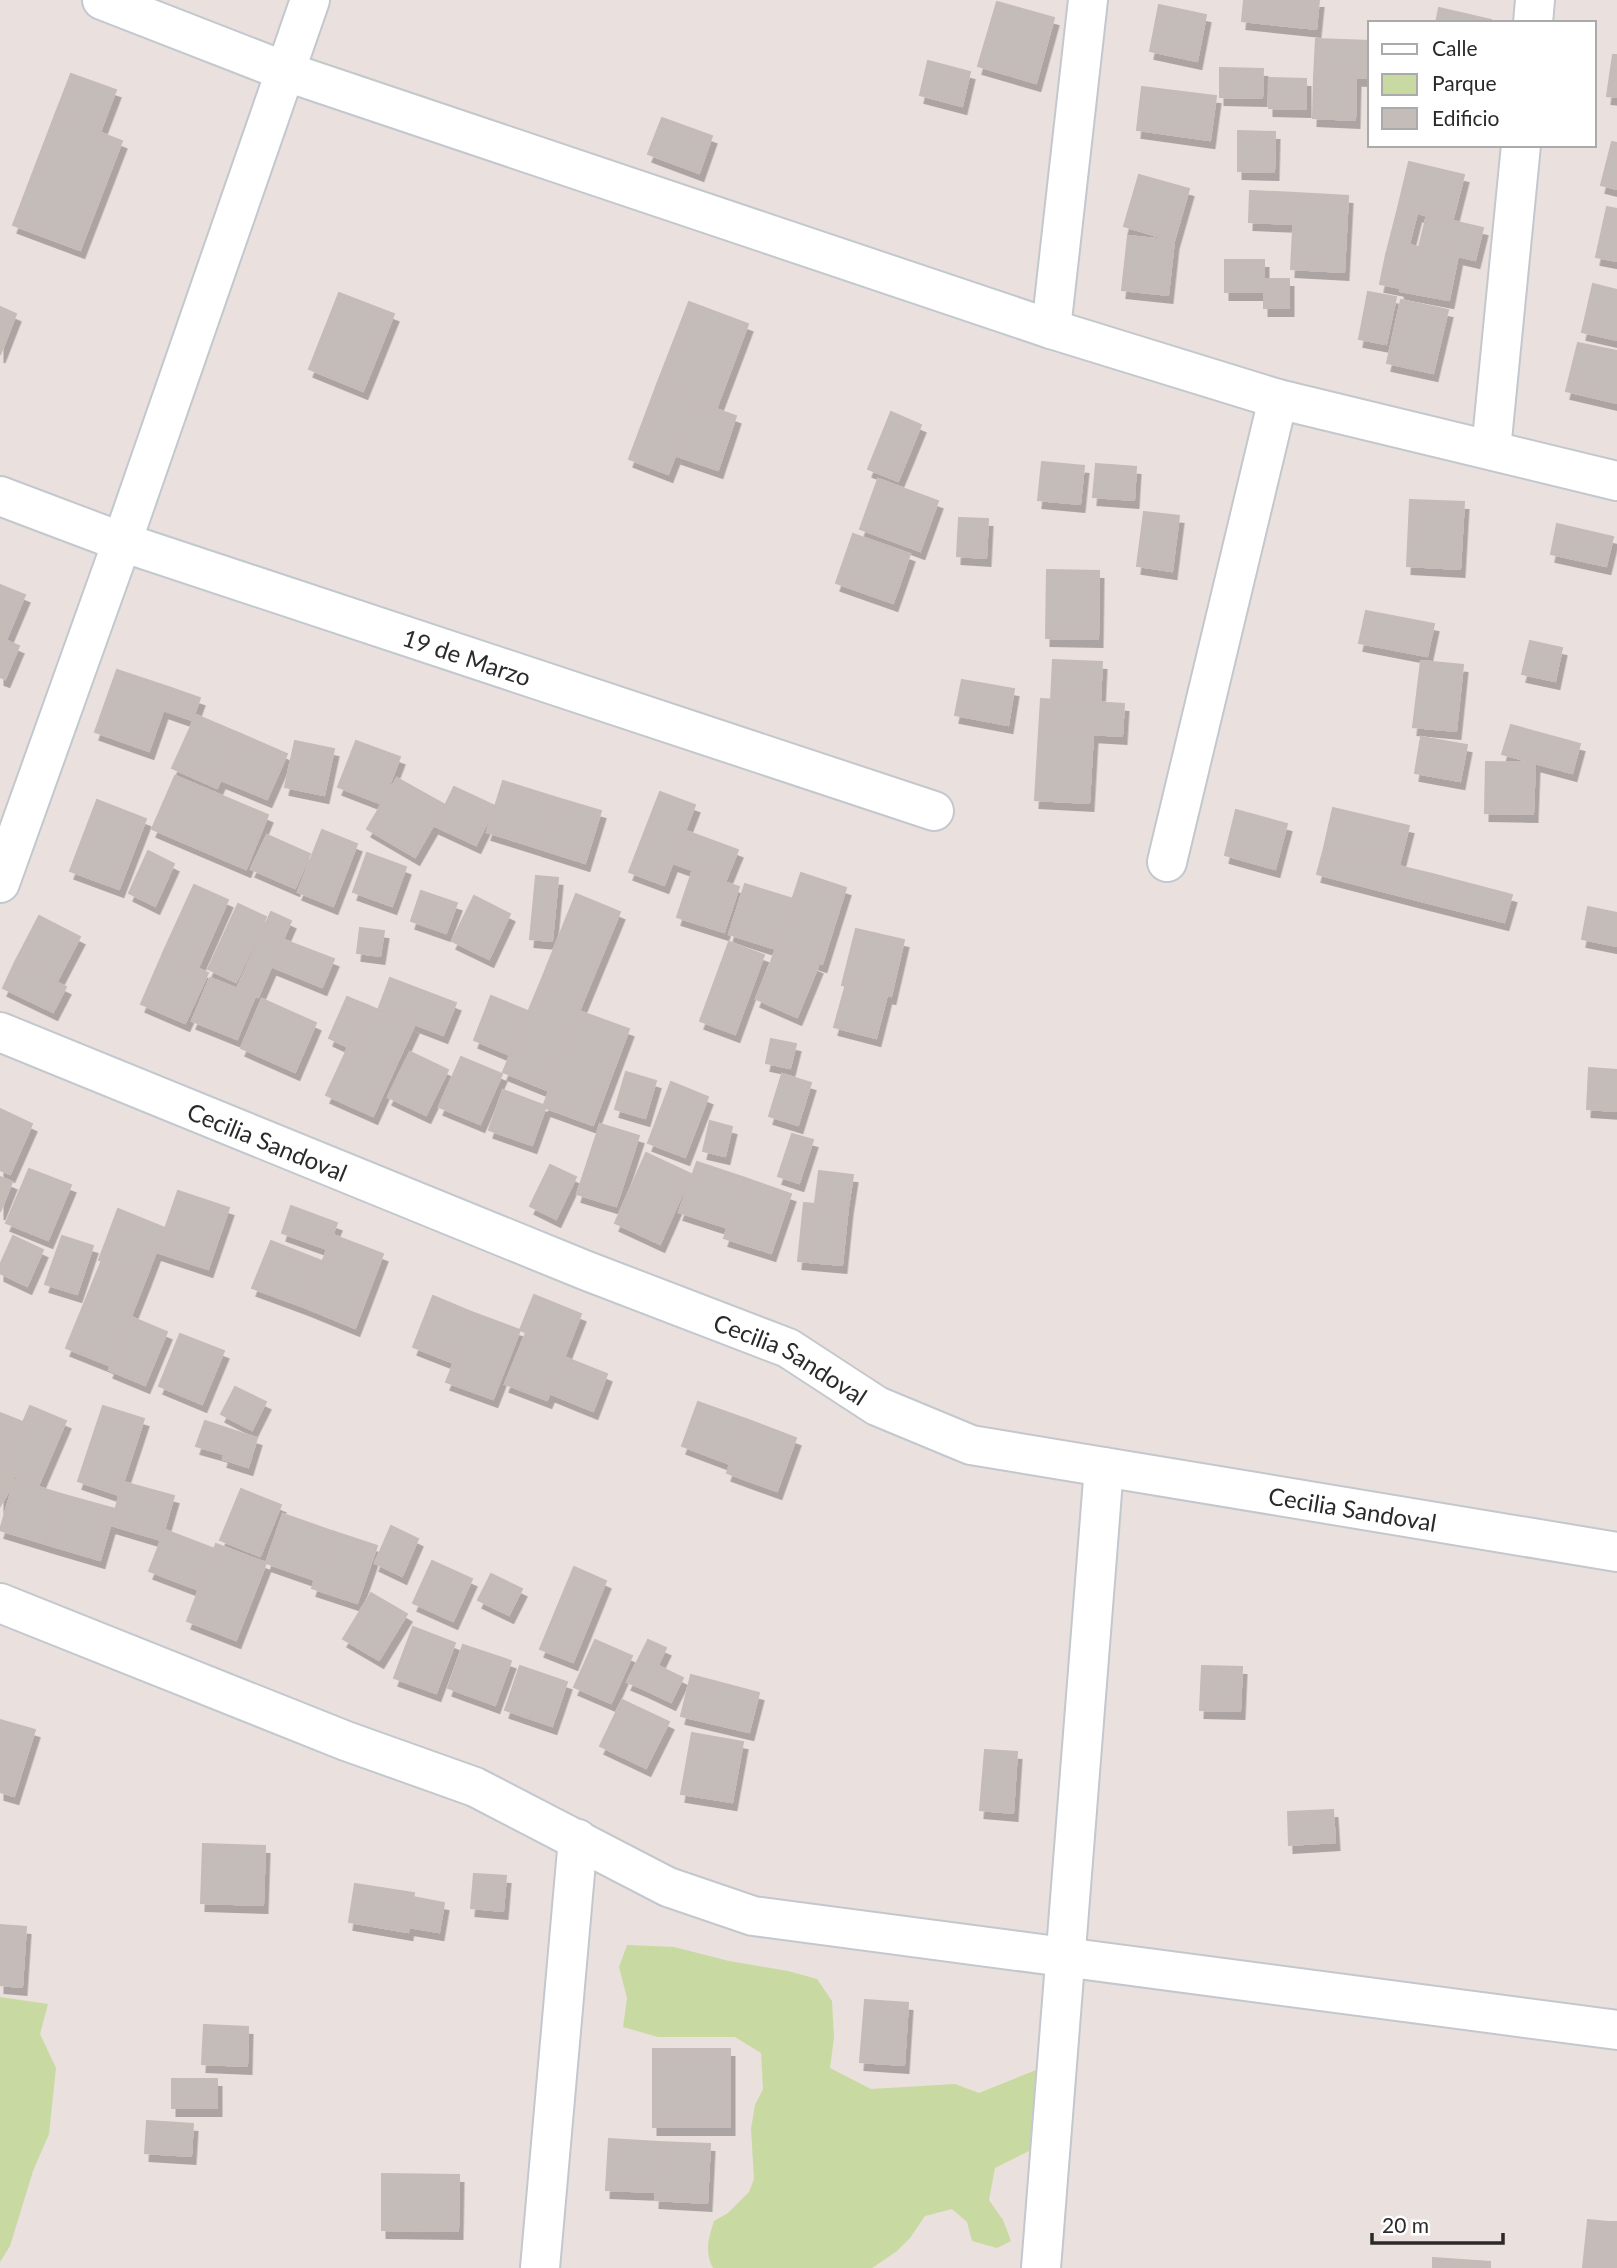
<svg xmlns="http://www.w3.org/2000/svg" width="1617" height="2268" font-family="Lato,sans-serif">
<defs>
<filter id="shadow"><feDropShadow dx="4.5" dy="8" stdDeviation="0" flood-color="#0004"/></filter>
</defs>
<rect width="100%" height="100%" fill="#eae0dd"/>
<g fill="#c8daa1">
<path d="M627,1945L674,1947L729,1961L788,1971L817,1979L832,2001L834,2038L830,2068L871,2089L955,2084L979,2093L1041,2068L1047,2142L995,2168L989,2200L1003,2220L1011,2241L997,2248L972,2241L967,2222L952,2209L925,2216L910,2238L897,2251L872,2268H713C704,2252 709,2237 714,2221L728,2213L749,2192L754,2179L751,2129L755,2105L763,2089L761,2053L735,2037H658L623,2027L627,1998L619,1967Z"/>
<polygon points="0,1997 48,2004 40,2034 56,2068 49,2134 33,2171 10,2246 0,2262"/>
</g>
<g fill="#c3bcb9" stroke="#c5bbb7" stroke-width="2" filter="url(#shadow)">
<polygon points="1244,0 1319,0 1316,29 1242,21"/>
<polygon points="997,2 1054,18 1036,83 978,66"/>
<polygon points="1159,5 1206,15 1197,61 1150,51"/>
<polygon points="1439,8 1491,20 1490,23 1436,23"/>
<polygon points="1316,39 1370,41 1370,78 1314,77"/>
<polygon points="1613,55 1617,55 1617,97 1607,96"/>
<polygon points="928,61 970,72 962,106 920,95"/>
<polygon points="1220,68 1263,69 1262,98 1220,97"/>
<polygon points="71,74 116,90 100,132 55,115"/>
<polygon points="1314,77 1356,78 1355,120 1313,118"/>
<polygon points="1269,78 1306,79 1306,109 1269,108"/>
<polygon points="1142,87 1216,96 1210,140 1137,130"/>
<polygon points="55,115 122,141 80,250 13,225"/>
<polygon points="662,118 712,136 699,173 648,154"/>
<polygon points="1238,131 1275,132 1274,172 1238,171"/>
<polygon points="1612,142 1617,143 1617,189 1601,185"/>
<polygon points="1409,162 1464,175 1452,222 1398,208"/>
<polygon points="1139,175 1189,189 1174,241 1124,226"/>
<polygon points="1250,191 1295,193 1294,224 1249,222"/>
<polygon points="1295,193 1348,196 1344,272 1291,269"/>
<polygon points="1607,207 1617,209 1617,261 1596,257"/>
<polygon points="1398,208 1417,213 1405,260 1386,255"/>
<polygon points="1427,215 1483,228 1475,260 1419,247"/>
<polygon points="1128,236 1174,241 1168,295 1122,290"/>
<polygon points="1409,245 1458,255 1449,300 1400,291"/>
<polygon points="1386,255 1407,260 1401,288 1380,284"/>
<rect x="1225" y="260" width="39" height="32"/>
<rect x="1264" y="279" width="25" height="29"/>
<polygon points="1593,284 1617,290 1617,340 1582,332"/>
<polygon points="1368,292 1396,297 1386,344 1359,339"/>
<polygon points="339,293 394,314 363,391 309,369"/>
<polygon points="1401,300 1448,310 1433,373 1387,363"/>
<polygon points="689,302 748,324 716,409 656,387"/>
<polygon points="0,307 16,314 0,355"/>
<polygon points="1578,343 1617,351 1617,403 1566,391"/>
<polygon points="656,387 696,402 668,474 629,459"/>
<polygon points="696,402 736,416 718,470 677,456"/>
<polygon points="891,412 921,425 898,481 868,469"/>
<polygon points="1042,462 1084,466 1080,504 1038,500"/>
<polygon points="1096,464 1136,467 1134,500 1093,497"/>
<polygon points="878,479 938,501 920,551 860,529"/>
<polygon points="1410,500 1464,502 1460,569 1407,566"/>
<polygon points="1144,512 1179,516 1172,571 1137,566"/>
<polygon points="959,518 988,519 986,558 957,556"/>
<polygon points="1557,524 1613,537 1606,566 1551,554"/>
<polygon points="853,534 910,554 893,603 836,583"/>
<polygon points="1047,570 1099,571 1098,639 1046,638"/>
<polygon points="0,585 25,595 6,640 0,637"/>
<polygon points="1366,611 1434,624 1427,656 1359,643"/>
<polygon points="0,638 19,646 5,679 0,677"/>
<polygon points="1530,641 1562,648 1555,681 1522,674"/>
<polygon points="1053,660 1102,662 1100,702 1051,700"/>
<polygon points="1421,661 1463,665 1456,731 1413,727"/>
<polygon points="117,670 171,688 149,751 95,732"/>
<polygon points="962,680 1014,689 1008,725 955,715"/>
<polygon points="171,688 200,698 192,720 163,710"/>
<polygon points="1041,699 1124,704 1122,736 1039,731"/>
<polygon points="196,715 241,734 217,788 172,768"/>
<polygon points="1511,725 1580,744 1572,773 1502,754"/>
<polygon points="1039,731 1093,734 1089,803 1035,800"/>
<polygon points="241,734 287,754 267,799 221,780"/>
<polygon points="1421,737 1467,745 1460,781 1415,773"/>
<polygon points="295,741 334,749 324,795 285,787"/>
<polygon points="356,741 400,757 382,804 338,787"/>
<polygon points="1486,762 1535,763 1533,814 1485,813"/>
<polygon points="175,776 268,815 246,869 152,829"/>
<polygon points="397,778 445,805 415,857 367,829"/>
<polygon points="503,781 554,797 538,848 487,832"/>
<polygon points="454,787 495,806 476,845 435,826"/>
<polygon points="660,792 695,805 664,885 629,872"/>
<polygon points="554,797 601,811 585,863 538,848"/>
<polygon points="97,800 146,819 119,889 70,871"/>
<polygon points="1333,808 1409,826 1399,865 1324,848"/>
<polygon points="1236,810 1287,824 1275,869 1225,855"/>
<polygon points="322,830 357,844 333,906 298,892"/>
<polygon points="686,831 738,850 725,882 673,863"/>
<polygon points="267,835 310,854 295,888 251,869"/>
<polygon points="1324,848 1432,874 1425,902 1317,874"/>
<polygon points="148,851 174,864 155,906 129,893"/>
<polygon points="367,853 406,867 392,906 353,892"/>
<polygon points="692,872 739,887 724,932 677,917"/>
<polygon points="801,873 846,888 822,964 776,949"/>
<polygon points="1432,874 1512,895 1504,922 1425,902"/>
<polygon points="536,876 558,878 552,941 530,939"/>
<polygon points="745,884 793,899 776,949 729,934"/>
<polygon points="194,885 228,900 198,968 163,953"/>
<polygon points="421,891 457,903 446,933 411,921"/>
<polygon points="576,894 620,912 584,999 541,981"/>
<polygon points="474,896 510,914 489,959 452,941"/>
<polygon points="238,904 266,917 236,982 208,969"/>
<polygon points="1588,907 1617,913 1617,946 1582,939"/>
<polygon points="271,912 291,921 258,997 237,989"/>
<polygon points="39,916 80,937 56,983 15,962"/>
<polygon points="360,928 384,931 380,956 357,953"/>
<polygon points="856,929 904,940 891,996 842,985"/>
<polygon points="284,940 334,959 322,987 273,967"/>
<polygon points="729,942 764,955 735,1034 700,1021"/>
<polygon points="776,949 818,966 797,1017 756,999"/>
<polygon points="163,953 208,973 185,1023 141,1004"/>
<polygon points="15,962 66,987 53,1012 3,988"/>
<polygon points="210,978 255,996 237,1039 192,1021"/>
<polygon points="390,978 456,1003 443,1035 378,1010"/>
<polygon points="541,981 584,999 547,1090 503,1072"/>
<polygon points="846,984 887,995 876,1038 834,1027"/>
<polygon points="491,996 528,1011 510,1055 474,1040"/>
<polygon points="347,997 367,1005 348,1047 329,1038"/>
<polygon points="262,999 316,1023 295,1072 241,1048"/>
<polygon points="367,1005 414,1026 397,1063 350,1043"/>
<polygon points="579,1011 629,1029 593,1125 543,1107"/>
<polygon points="771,1039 796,1044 790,1068 766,1063"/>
<polygon points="350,1043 397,1063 373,1116 326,1095"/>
<polygon points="410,1052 448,1070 426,1115 388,1097"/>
<polygon points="461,1057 502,1074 480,1124 439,1107"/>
<polygon points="1589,1068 1617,1070 1617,1111 1587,1109"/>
<polygon points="626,1072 656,1081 645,1118 615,1109"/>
<polygon points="782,1074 811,1083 798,1125 769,1116"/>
<polygon points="671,1082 708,1097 685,1157 648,1143"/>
<polygon points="503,1090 546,1106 532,1145 489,1130"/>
<polygon points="0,1109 32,1124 10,1174 0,1170"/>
<polygon points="710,1121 732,1127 725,1156 703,1151"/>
<polygon points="600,1124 639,1136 616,1206 577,1194"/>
<polygon points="792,1134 813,1140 799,1183 778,1176"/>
<polygon points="646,1153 691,1174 660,1244 615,1223"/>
<polygon points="697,1162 745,1178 728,1228 679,1212"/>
<polygon points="550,1165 576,1177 556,1219 530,1206"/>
<polygon points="29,1169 71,1185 48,1240 6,1223"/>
<polygon points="819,1171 853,1175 848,1207 815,1203"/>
<polygon points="0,1177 12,1182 0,1212"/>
<polygon points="745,1178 791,1194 771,1253 724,1238"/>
<polygon points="178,1191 229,1208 208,1269 157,1252"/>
<polygon points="804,1203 848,1207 842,1265 798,1261"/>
<polygon points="291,1206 337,1223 327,1249 282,1233"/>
<polygon points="118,1209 165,1228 146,1278 99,1260"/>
<polygon points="333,1235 383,1254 355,1328 304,1307"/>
<polygon points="13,1236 43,1250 27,1286 0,1273 0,1265"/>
<polygon points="62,1236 93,1246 77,1294 45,1284"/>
<polygon points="271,1241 322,1261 304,1307 252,1288"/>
<polygon points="102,1260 146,1278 111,1366 66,1348"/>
<polygon points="534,1295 581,1314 567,1350 520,1330"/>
<polygon points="433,1296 474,1313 454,1363 413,1347"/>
<polygon points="474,1313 520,1330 493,1399 446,1382"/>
<polygon points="131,1317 167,1332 145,1385 109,1370"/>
<polygon points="526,1333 567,1350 547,1400 505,1384"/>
<polygon points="180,1334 224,1351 202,1404 159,1386"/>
<polygon points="564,1357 607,1374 593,1411 549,1393"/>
<polygon points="235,1387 266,1402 252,1430 221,1414"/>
<polygon points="698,1402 746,1419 730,1464 682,1446"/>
<polygon points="30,1406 66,1421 38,1486 2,1471"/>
<polygon points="103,1406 144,1419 119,1495 78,1481"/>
<polygon points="0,1413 23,1422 2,1471 0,1470"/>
<polygon points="746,1419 796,1438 777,1491 727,1473"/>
<polygon points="205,1421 232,1430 224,1454 196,1446"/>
<polygon points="232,1430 257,1438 248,1467 223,1459"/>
<polygon points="0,1471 15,1480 0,1506"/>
<polygon points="15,1480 61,1494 46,1544 0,1530"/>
<polygon points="123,1482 174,1496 161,1540 111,1525"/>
<polygon points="241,1489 281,1505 260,1556 220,1540"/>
<polygon points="61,1494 115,1509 100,1560 46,1544"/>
<polygon points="283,1514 332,1531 315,1580 266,1563"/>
<polygon points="391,1526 418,1539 402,1576 375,1563"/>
<polygon points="165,1530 215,1549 199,1590 149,1571"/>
<polygon points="332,1531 377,1546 357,1603 312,1588"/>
<polygon points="216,1544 266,1563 236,1640 187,1621"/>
<polygon points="432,1561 472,1579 453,1621 413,1603"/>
<polygon points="574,1567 606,1581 573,1662 540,1649"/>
<polygon points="491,1574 522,1589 509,1615 478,1600"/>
<polygon points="371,1593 407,1614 379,1660 343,1639"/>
<polygon points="413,1627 455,1643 436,1693 394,1678"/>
<polygon points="595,1640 632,1656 611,1703 574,1687"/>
<polygon points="648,1640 666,1648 646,1690 627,1682"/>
<polygon points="463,1645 511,1661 495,1705 448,1688"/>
<polygon points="520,1666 567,1682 552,1726 505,1710"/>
<polygon points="658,1666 683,1678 671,1702 646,1690"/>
<polygon points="1202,1666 1242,1667 1240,1711 1200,1710"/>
<polygon points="691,1675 759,1693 749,1732 681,1716"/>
<polygon points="622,1700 669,1722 646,1768 600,1746"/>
<polygon points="0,1720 35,1730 14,1796 0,1792"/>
<polygon points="692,1733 743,1742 732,1802 681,1794"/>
<polygon points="985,1750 1017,1752 1013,1813 980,1810"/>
<polygon points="1333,1810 1335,1842 1289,1845 1288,1812"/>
<polygon points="203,1844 265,1846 263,1905 201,1903"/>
<polygon points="474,1874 506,1876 503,1911 471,1908"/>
<polygon points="355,1884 414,1893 408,1932 349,1922"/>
<polygon points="413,1897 444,1903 439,1932 408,1927"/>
<polygon points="0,1925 26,1927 22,1987 0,1985"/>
<polygon points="865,2000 908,2003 904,2065 860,2062"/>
<polygon points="204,2025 248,2027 247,2066 202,2064"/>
<rect x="653" y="2049" width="77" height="78"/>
<rect x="172" y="2079" width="45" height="29"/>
<polygon points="147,2121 193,2124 191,2156 145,2153"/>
<polygon points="609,2139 658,2142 655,2192 606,2190"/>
<polygon points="658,2142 710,2144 707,2203 655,2200"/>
<polygon points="382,2174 459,2175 458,2231 382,2230"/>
<polygon points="1588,2220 1607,2222 1603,2268 1583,2268"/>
<polygon points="1607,2222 1617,2222 1617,2268 1603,2268"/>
<polygon points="1433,2258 1490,2262 1490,2268 1433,2268"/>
</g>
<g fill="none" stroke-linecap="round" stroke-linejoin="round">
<g stroke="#c2c8ce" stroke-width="42">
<g id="minor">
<polyline points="102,0 287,72 1051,329 1278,399 1617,481"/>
<polyline points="1533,23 1535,0"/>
<polyline points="1051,329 1088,0"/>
<polyline points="1491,450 1521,145"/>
<path id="s1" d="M0,496L122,542L934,811"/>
<polyline points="1167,862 1278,399"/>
<polyline points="0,883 122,542 310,0"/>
<path id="s2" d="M0,1032L587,1271L788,1348L877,1406L971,1445L1617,1552"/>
<polyline points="0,1603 346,1741 475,1787 668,1887 753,1916 1617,2030"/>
<polyline points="540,2268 578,1839"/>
<polyline points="1041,2268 1104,1467"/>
</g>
</g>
<use href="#minor" stroke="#fff" stroke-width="38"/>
</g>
<g text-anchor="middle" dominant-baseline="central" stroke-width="5" stroke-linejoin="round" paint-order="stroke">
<g font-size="24" fill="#2a2a2a" stroke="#fff">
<text stroke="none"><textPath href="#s1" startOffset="494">19 de Marzo</textPath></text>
<text stroke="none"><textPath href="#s2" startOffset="289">Cecilia Sandoval</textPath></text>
<text stroke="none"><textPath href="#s2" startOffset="856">Cecilia Sandoval</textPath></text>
<text stroke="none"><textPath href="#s2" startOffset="1444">Cecilia Sandoval</textPath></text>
</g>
</g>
<rect x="1368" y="21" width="228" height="126" fill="#ffffff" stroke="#aaaaaa" stroke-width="2"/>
<rect x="1382" y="44" width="35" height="10" fill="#ffffff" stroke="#aaaaaa" stroke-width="2"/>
<text x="1432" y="56" font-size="21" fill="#2a2a2a">Calle</text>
<rect x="1382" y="74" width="35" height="21" fill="#c8daa1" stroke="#aaaaaa" stroke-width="2"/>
<text x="1432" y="91" font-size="21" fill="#2a2a2a">Parque</text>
<rect x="1382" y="108" width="35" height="21" fill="#c3bcb9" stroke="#aaaaaa" stroke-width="2"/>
<text x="1432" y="126" font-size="21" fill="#2a2a2a">Edificio</text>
<path d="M1372 2233v10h131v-10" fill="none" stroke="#2a2a2a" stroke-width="3.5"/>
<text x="1382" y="2233" font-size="21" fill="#2a2a2a" stroke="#ffffff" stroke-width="5" paint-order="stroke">20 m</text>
</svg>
